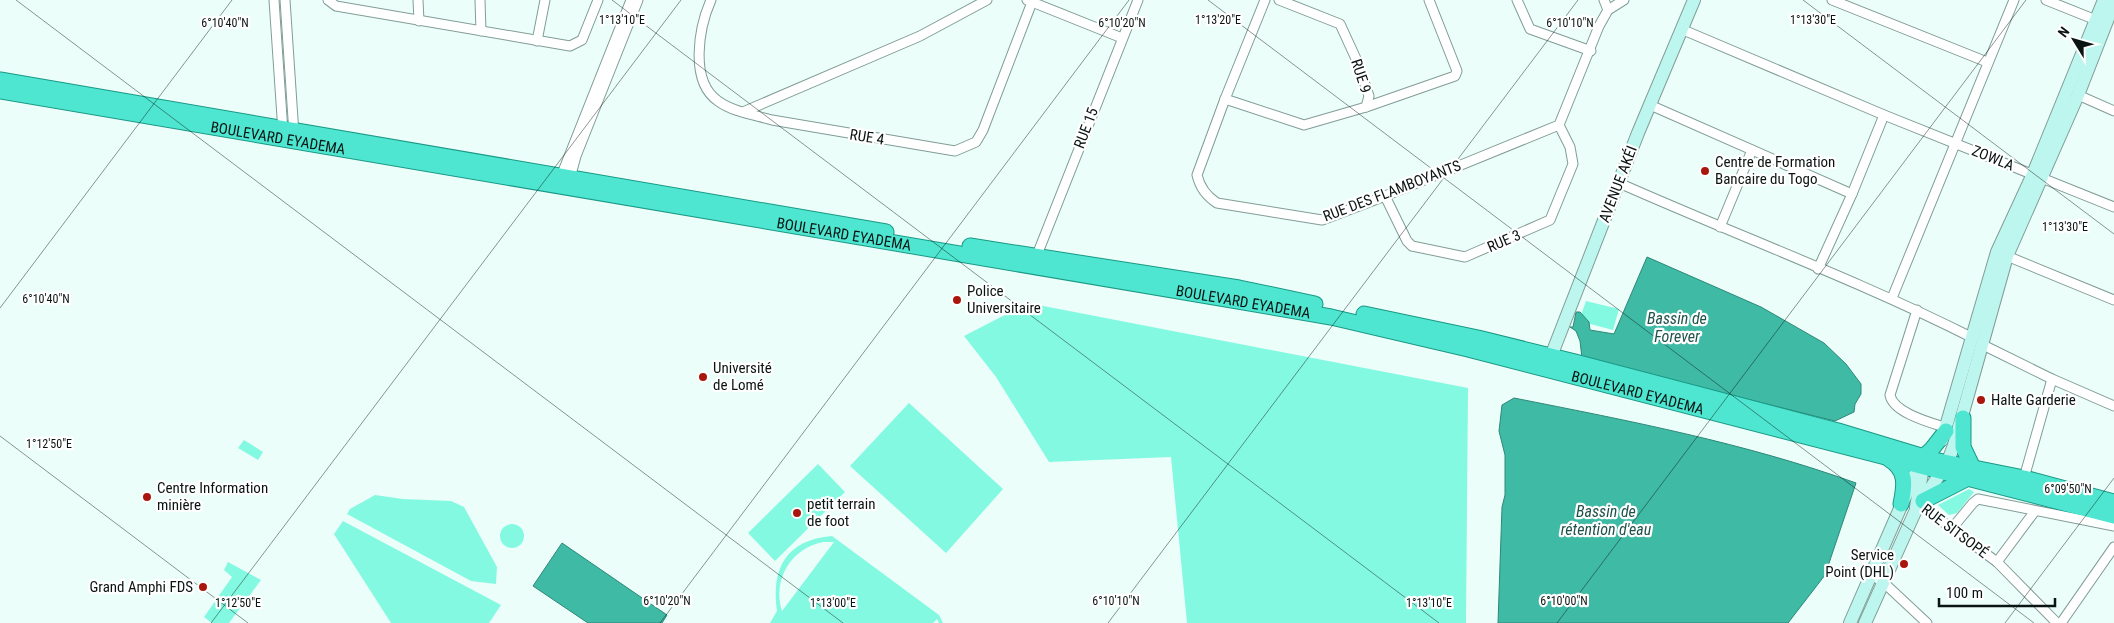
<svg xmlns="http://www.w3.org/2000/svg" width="2114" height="623" font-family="'Roboto Condensed',sans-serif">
<rect width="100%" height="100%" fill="#ecfef9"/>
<g fill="#84f9e2" fill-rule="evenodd">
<polygon points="1586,301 1619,309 1613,330 1579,321"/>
<polygon points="1028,303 1468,388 1466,623 1187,623 1171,457 1049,462 996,377 964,336"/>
<polygon points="909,403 1003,489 946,553 850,466"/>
<polygon points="244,440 263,452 258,460 238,448"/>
<polygon points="818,464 845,492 775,561 748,533"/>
<polygon points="1969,489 1974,492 1957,513 1949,515 1938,505"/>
<polygon points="375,495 403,499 451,501 464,507 497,567 496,584 471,581 347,514 350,509"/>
<polygon points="343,521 501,605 489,623 391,623 334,534"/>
<circle cx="512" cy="536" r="12"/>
<path d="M832,536L939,615L943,623H939L937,619L933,623H770L777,611C771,568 786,540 832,536ZM823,542H834L782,611C772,580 791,548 823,542Z"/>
<polygon points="228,562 261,580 229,623 212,623 204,617 232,577 224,570"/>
</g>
<g fill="#3ebaa5" stroke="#2e8879">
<polygon points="1647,257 1761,307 1824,343 1846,364 1861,384 1861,394 1855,404 1854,412 1835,421 1582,358 1580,341 1576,331 1570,327 1573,327 1576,312 1580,312 1589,322 1590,330 1614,334"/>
<path d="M1514,398C1630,421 1745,443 1856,483L1825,575L1788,623H1498L1502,507L1505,495V455L1499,431L1502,405Z"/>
<polygon points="562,543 667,615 662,623 588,623 533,586"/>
</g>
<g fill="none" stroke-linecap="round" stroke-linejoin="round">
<g stroke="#819d97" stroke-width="11">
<g id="minor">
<polyline points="274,0 283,132"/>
<polyline points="285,0 294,134"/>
<polyline points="328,0 336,6 570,46 582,40 598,0"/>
<polyline points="418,0 419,21"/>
<polyline points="480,0 481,31"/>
<path d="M711,0C699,27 689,81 718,101C733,112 755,115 772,120L955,151L976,142L983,130L1032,2"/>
<polyline points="1027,0 1122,38"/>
<path d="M1265,0L1225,99L1197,175C1200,188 1206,196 1217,203L1322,220L1385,196L1559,125L1599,26L1608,10L1604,0"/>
<polyline points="1279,0 1340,24 1357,61 1369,96 1366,107"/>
<polyline points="1517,0 1530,29 1591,51"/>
<polyline points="1832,0 1987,62"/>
<polyline points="2046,0 2101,22"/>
<polyline points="1608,10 1624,0"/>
<polyline points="1681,29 1884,115 2114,207"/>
<polyline points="537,41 545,0"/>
<polyline points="2078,95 2114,111"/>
<polyline points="1225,99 1304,125 1366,107 1455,76 1457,71 1429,0"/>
<polyline points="1650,105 1852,194"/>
<polyline points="743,112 920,36 987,0"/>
<polyline points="560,179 631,0"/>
<polyline points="569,182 576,156 638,0"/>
<path d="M1619,183C1736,235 1858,280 1973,338"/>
<polyline points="1385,196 1407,241 1412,246 1465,257 1550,220 1573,164 1570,147 1559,125"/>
<polyline points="1720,227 1752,150"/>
<polyline points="2002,254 2114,300"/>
<polyline points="1035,260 1138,0"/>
<polyline points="1818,269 1852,194 1884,115"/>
<polyline points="1892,298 2014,0"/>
<path d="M1917,310L1890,395C1893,413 1932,423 1947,428"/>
<polyline points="1983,345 2052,379 2114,406"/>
<polyline points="2024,478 2052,379"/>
<polyline points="1916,502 1997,562 2057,623"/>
<polyline points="1953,527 1973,503 1978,499 2114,526"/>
<polyline points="1997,562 2035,511"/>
<polyline points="1871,575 1882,581 1927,623"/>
<polyline points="2061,623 2114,547"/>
</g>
</g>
<g stroke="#819d97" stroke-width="14">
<g id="secondary">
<polyline points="1548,364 1638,133 1694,0"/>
<polyline points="1942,440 1997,252 2033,174 2104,0"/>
<polyline points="1916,507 1923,468"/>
<polyline points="1850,623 1922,458"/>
<polyline points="1865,623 1915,512 1947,463 1953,448 2007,256 2078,95 2114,3"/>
</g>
</g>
<g stroke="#1a9986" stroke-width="17">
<g id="trunk">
<polyline points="0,80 886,232"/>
<path id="s1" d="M0,91L1331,317L1468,349L2114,516"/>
<polyline points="970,246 1239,288 1315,304"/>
<polyline points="1364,314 1478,338 1575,362 1838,431 1934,460 2024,478 2114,502"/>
<polyline points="1963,418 1963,447 1972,466"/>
<polyline points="1923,457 1932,449 1946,431"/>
<path d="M1889,459C1907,470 1905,485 1901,504"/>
<polyline points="1923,501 1966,479"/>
</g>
</g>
<use href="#minor" stroke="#fff" stroke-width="9"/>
<use href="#secondary" stroke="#bdf6ee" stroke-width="12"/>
<use href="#trunk" stroke="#4ee6d0" stroke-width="15"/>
</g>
<path fill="none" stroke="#0a1412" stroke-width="1" stroke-opacity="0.45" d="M16,0L843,623M612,0L1439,623M1208,0L2034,623M1803,0L2114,234M0,308L232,0M0,436L248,623M211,623L681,0M660,623L1129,0M1108,623L1578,0M1557,623L2026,0M2005,623L2114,478"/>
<g fill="#a9160e" stroke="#fff" stroke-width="2">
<circle cx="1705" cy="171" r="5"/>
<circle cx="957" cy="300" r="5"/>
<circle cx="703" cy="377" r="5"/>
<circle cx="1981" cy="400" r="5"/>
<circle cx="147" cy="497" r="5"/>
<circle cx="797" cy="513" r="5"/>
<circle cx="1904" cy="564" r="5"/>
<circle cx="203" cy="587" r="5"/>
</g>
<g text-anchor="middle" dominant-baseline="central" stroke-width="4.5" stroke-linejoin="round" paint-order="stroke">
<g font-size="15" fill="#0a1412" stroke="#fff">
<text transform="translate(1361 76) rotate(72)">RUE 9</text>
<text transform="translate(1086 128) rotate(-69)">RUE 15</text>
<text transform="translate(867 137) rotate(9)">RUE 4</text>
<text stroke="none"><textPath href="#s1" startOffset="282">BOULEVARD EYADEMA</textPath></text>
<text transform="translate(1993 158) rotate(22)">ZOWLA</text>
<text transform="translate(1618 184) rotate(-69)">AVENUE AKÉI</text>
<text transform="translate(1392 191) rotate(-21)">RUE DES FLAMBOYANTS</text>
<text stroke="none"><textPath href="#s1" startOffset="856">BOULEVARD EYADEMA</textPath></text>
<text transform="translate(1504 241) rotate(-23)">RUE 3</text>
<text stroke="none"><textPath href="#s1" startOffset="1261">BOULEVARD EYADEMA</textPath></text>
<text stroke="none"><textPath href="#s1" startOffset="1666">BOULEVARD EYADEMA</textPath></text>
<text transform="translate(1955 531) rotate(37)">RUE SITSOPÉ</text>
</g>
<g font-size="15" fill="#0a1412" stroke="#fff" text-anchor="start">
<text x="1715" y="162">Centre de Formation<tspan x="1715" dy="17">Bancaire du Togo</tspan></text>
<text x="967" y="291">Police<tspan x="967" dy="17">Universitaire</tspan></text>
<text x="713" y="368">Université<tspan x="713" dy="17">de Lomé</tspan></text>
<text x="1991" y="400">Halte Garderie</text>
<text x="157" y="488">Centre Information<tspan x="157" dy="17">minière</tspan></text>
<text x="807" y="504">petit terrain<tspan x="807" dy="17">de foot</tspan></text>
<text x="1894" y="555" text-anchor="end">Service<tspan x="1894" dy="17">Point (DHL)</tspan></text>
<text x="193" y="587" text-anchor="end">Grand Amphi FDS</text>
</g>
<g font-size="16" font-style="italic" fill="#1f5249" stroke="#fff">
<text x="1677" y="318">Bassin de<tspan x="1677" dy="18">Forever</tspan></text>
<text x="1606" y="511">Bassin de<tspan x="1606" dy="18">rétention d'eau</tspan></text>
</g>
</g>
<g font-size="12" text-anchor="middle" fill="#0a1412" stroke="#fff" stroke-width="4.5" stroke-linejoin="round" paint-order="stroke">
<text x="622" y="24">1°13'10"E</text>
<text x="1218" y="24">1°13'20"E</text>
<text x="1813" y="24">1°13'30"E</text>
<text x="225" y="27">6°10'40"N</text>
<text x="1122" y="27">6°10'20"N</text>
<text x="1570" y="27">6°10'10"N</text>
<text x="2065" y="231">1°13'30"E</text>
<text x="46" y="303">6°10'40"N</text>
<text x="49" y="448">1°12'50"E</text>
<text x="2068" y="493">6°09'50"N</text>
<text x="667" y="605">6°10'20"N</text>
<text x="1116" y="605">6°10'10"N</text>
<text x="1564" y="605">6°10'00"N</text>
<text x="238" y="607">1°12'50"E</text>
<text x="833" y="607">1°13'00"E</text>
<text x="1429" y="607">1°13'10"E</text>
</g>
<g transform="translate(2074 40) rotate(307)" stroke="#ffffff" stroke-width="4" paint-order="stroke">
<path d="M0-4L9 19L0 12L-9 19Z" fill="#0a1412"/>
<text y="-8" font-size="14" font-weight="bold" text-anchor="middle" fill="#0a1412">N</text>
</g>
<path d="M1939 598v8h116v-8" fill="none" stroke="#0a1412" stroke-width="2.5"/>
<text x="1946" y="598" font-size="15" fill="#0a1412" stroke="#ffffff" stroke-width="4" paint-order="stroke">100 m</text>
</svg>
